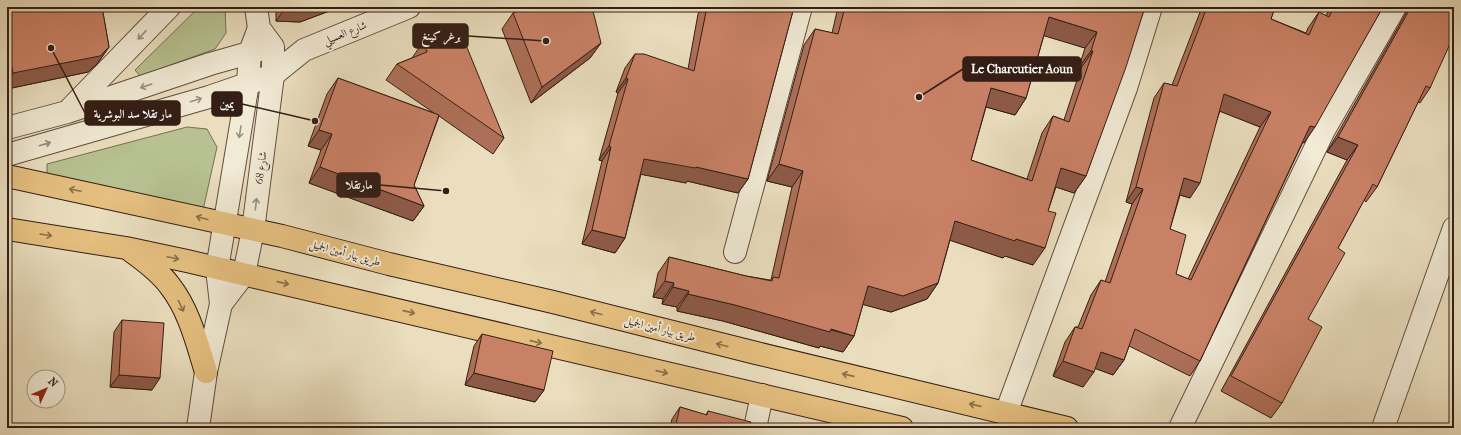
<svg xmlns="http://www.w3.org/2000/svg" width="1461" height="435" font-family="'IM FELL French Canon',Amiri,serif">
<rect width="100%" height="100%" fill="#eadebe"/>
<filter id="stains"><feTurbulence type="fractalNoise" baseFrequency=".005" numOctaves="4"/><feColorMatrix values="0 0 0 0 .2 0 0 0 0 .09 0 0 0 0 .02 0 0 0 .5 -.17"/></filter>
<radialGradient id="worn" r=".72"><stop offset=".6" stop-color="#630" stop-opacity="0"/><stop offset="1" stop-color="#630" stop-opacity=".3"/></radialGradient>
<g fill="#b7c191" stroke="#767053">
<polygon points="199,7 225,7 226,33 215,49 140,76 135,70"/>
<polygon points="187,127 207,129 217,147 203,210 47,174 47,164"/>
</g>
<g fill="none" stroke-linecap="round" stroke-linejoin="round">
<g stroke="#624e3f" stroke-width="24">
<g id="minor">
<polyline points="71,108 169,7"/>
<polyline points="7,128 67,112 210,64 263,49"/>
<polyline points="7,155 209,97 273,75 304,50 409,7"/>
<polyline points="735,252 801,7"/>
<polyline points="221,304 244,274 253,230 273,75 273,47 259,28 256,7"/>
<polyline points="1006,413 1126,88 1151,7"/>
<polyline points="198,428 206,372 221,304 217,269 248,83 250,52 259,28"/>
<polyline points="755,428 762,395"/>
<polyline points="1180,428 1324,130 1395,7"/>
<polyline points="1383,428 1454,228"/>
</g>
</g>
<g stroke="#341e15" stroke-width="24">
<g id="major">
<polyline points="7,176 282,236 389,264 553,302 756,353 1067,428"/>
<polyline points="7,229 126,248 187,261 902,428"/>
<path d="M131,251C145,261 160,272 170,286C189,310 197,343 206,372"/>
</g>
</g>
<use href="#minor" stroke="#f1ead5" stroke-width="22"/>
<use href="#major" stroke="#e5bf7f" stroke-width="22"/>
</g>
<g fill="#ad6f58" stroke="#341e15" fill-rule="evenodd">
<polygon points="21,7 102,7 109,47 97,64 88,72 7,89 7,11 21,9"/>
<polygon points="276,7 340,7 300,22 276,21"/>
<polygon points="703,7 747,7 754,8 754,7 794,7 748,179 738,193 687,181 686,183 641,174 625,238 615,253 582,244 602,161 599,160 618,93 616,92 625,68 635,54 688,69 698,14"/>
<path d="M838,7H1145L1086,176L1074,193L1056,187L1048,211L1033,265L1005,256L1003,258L950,240L938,283L927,299L891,312L863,304L854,336L843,352L820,346L819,348L723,321L677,311V307L662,304L663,299L653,297L658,273L669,257L746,276L770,280H771L792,187L767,181L804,45L815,29L832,33ZM1044,35L1085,48L1079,67L1081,68L1064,120L1053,116L1042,133L1027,179L971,160L986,107L1015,115L1026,98Z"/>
<path d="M1202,7H1275L1271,19L1306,33L1308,28L1319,12L1326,16L1330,7H1383L1304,143L1303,142L1200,361L1190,376L1129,346L1124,360L1113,375L1095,368L1083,387L1053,376L1065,342L1075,327H1078L1091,295L1101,280L1105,282L1132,204L1126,202L1154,98L1164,83L1172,85ZM1220,111L1260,127L1188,279L1176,274L1170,229L1180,195L1190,198Z"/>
<polygon points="1407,7 1454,7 1430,88 1420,103 1418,102 1377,187 1366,202 1364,200 1338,248 1308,319 1282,403 1271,418 1221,391 1347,160 1327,152 1406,13"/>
<polygon points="513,13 601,43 590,58 531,103 502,29"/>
<polygon points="423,42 504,138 493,154 439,116 414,185 424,206 413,221 309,183 321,150 308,146 327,94 338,78 434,113 386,80 397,64 412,58"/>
<polygon points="122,320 152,390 110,387 114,332"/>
<polygon points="482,334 544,390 535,402 465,385 474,346"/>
<polygon points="680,407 706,415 708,411 749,428 670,428 672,419"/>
</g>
<g fill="#8d5a47" stroke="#341e15">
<polygon points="286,7 340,7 300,22 276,21"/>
<polygon points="1049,17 1097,32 1085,48 1038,34"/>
<polygon points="601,43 590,58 531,103 542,87"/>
<polygon points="109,47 97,64 88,72 7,89 7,82 13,73"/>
<polygon points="1091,51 1093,51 1081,68 1079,67"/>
<polygon points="626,78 628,79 618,93 616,92"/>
<polygon points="991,88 1026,98 1015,115 979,105"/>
<polygon points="1224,94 1271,112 1260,127 1214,109"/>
<polygon points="1310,126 1315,127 1304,143 1300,141"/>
<polygon points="319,130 332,134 321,150 308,146"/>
<polygon points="1338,137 1358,145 1347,160 1327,152"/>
<polygon points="609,146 611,147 602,161 599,160"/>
<polygon points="644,159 696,167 748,179 738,193 687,181 686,183 634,173"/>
<polygon points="779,164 803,171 792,187 767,181"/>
<polygon points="320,167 424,206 413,221 309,183"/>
<polygon points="1061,168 1086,176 1074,193 1050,185"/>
<polygon points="1184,178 1200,183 1190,198 1174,193"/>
<polygon points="1136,187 1143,189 1132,204 1126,202"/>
<polygon points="955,221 1016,239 1045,248 1033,265 1005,256 1003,258 943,238"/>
<polygon points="592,230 625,238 615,253 582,244"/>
<polygon points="665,281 674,283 663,299 653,297"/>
<polygon points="938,283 927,299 891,312 857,303 868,286"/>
<polygon points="673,287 689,291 677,307 662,304"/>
<polygon points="688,294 735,305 854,336 843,352 820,346 819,348 723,321 677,311"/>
<polygon points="1101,352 1124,360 1113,375 1091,367"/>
<polygon points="1063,361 1094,372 1083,387 1053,376"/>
<polygon points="474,373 544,390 535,402 465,385"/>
<polygon points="119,375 160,378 152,390 110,387"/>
</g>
<g fill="#c98166" stroke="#341e15" fill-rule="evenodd">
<polygon points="34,7 102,7 109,47 100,56 13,73 7,41 7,11"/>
<polygon points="528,7 592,7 601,43 542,87 513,13"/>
<polygon points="707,7 747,7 760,10 761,7 794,7 748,179 696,167 695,168 644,159 625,238 592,230 611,147 609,146 628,79 626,78 635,54 644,54 694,71"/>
<path d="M845,7H1145L1126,67L1086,176L1061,168L1048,211L1056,213L1045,248L1016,239L1015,241L955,221L938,283L903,296L868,286L854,336L831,329L830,332L735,305L688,294L689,291L673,287L674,283L665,281L669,257L746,276L772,281L773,277L779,278L803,171L779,164L815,29L838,34ZM1049,17L1097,32L1091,51H1093L1069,122L1053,116L1032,181L971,160L991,88L1026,98Z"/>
<path d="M1207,7H1275L1271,19L1309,35L1319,12L1329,17L1334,7H1383L1315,127L1310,126L1200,361L1135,329L1124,360L1101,352L1094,372L1063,361L1075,327L1082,329L1101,280L1110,283L1143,189L1136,187L1164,83L1177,86ZM1224,94L1271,112L1191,280L1176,274L1186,235L1170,229L1184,178L1200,183Z"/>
<polygon points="1411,7 1454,7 1454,35 1430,88 1426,86 1377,187 1373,184 1338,248 1345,253 1308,319 1322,327 1282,403 1231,376 1358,145 1338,137"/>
<polygon points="459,28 504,138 397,64 427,52 423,42"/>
<polygon points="338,78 439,115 414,185 424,206 320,167 332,134 319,130"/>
<polygon points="122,320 164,323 160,378 119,375"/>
<polygon points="482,334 553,351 544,390 474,373"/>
<polygon points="680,407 707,415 708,411 751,422 749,428 675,428"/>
<polygon points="865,426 874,428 865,428"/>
</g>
<defs><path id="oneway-shaft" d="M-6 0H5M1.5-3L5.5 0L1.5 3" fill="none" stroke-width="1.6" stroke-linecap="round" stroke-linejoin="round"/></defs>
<g stroke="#9c8e7f">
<use href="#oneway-shaft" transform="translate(142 35) rotate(133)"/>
<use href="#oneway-shaft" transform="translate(146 86) rotate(161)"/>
<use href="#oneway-shaft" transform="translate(196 100) rotate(-17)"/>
<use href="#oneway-shaft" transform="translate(240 132) rotate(99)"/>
<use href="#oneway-shaft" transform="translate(45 144) rotate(-16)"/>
<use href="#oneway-shaft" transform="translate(256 204) rotate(-83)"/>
</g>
<g stroke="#8c6e4a">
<use href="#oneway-shaft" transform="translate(75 190) rotate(-168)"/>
<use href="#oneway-shaft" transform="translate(202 218) rotate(-165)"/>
<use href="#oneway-shaft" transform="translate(46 235) rotate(9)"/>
<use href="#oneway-shaft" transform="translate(173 258) rotate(12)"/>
<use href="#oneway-shaft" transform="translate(283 283) rotate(13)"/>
<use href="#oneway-shaft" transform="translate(181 306) rotate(64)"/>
<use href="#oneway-shaft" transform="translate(409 312) rotate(13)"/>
<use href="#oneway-shaft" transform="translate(596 313) rotate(-166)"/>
<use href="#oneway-shaft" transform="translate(536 342) rotate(13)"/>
<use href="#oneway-shaft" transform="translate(722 345) rotate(-166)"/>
<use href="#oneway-shaft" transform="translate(662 372) rotate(13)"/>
<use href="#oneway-shaft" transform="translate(848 375) rotate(-167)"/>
<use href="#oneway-shaft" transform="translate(975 405) rotate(-167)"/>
</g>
<g text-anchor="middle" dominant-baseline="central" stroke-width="4" stroke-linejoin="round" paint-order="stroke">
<g font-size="11" fill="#341e15" stroke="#f1ead5">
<text transform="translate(345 33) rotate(-22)">شارع العسيلي</text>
<text transform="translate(261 168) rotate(-83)">شارع 68</text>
<text transform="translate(345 253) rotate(15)">طريق بيار أمين الجميل</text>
<text transform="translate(660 329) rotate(14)">طريق بيار أمين الجميل</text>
</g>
</g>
<path fill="none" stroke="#341e15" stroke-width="1.5" d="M546 41L468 36M919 97L963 69M315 121L242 104M51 48L85 113M446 191L380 185"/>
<g fill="#341e15" stroke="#f1ead5" stroke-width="1.5">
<circle cx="546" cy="41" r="4"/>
<circle cx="919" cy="97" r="4"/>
<circle cx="315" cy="121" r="4"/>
<circle cx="51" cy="48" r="4"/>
<circle cx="446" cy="191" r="4"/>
</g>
<g fill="#341e15" stroke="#341e15" stroke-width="1.5">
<rect x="413" y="24" width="55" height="24" rx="4"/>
<rect x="963" y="57" width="118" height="24" rx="4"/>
<rect x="212" y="92" width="30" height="24" rx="4"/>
<rect x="85" y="101" width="95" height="24" rx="4"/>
<rect x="337" y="173" width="43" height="24" rx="4"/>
</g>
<g font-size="12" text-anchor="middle" font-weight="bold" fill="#fff">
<text x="441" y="40">برغر كينغ</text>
<text x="1022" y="73">Le Charcutier Aoun</text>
<text x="227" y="108">يمين</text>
<text x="133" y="118">مار تقلا سد البوشرية</text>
<text x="359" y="189">مارتقلا</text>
</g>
<rect width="1461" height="435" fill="none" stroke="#eadebe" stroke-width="24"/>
<rect x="8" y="8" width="1445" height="419" fill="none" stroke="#341e15" stroke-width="2"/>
<rect x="12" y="12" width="1437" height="411" fill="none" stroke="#341e15"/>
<g transform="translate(46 389) rotate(46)"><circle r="19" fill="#f1ead5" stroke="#a59888"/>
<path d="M0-3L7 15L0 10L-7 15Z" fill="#8f2418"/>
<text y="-6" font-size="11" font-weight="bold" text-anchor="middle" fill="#341e15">N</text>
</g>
<rect width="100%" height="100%" filter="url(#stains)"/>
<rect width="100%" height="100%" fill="url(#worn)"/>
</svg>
